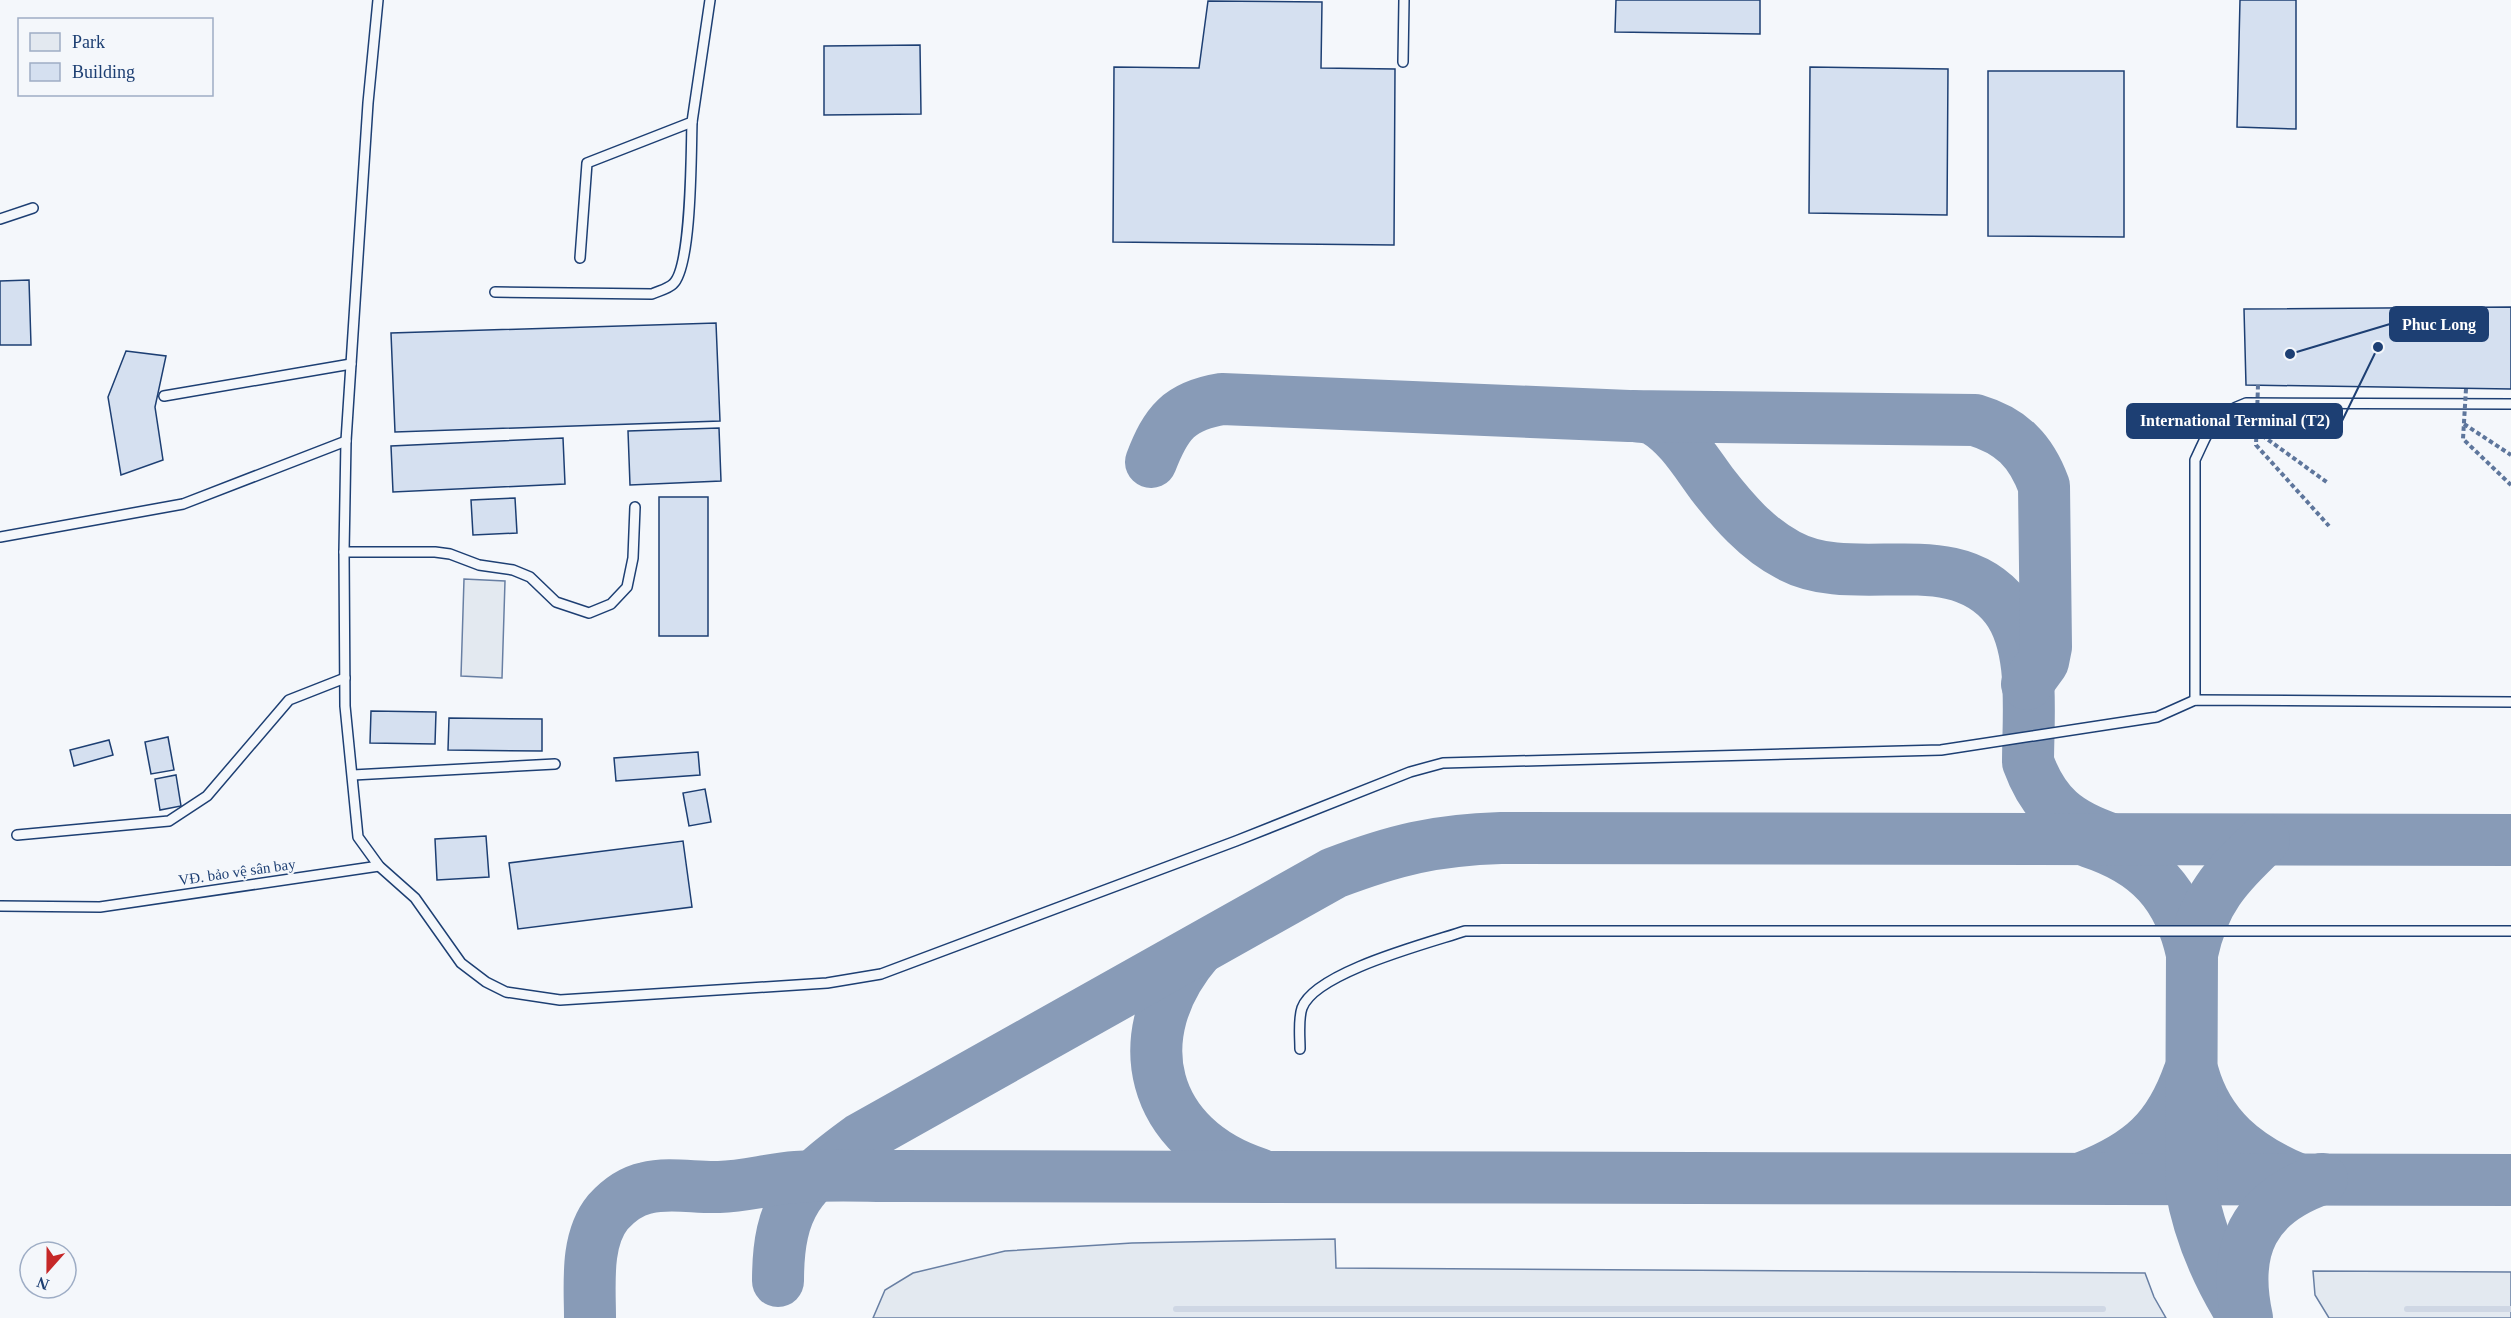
<svg xmlns="http://www.w3.org/2000/svg" width="2511" height="1318" font-family="'Times New Roman',serif">
<rect width="100%" height="100%" fill="#f4f7fb"/>
<g fill="#e3e9f0" stroke="#687fa3" stroke-width="1.5">
<polygon points="464,579 505,581 502,678 461,676"/>
<polygon points="1335,1239 1336,1268 2145,1273 2154,1297 2166,1318 873,1318 885,1290 913,1273 1005,1251 1132,1243"/>
<polygon points="2313,1271 2511,1272 2511,1318 2329,1318 2315,1295"/>
</g>
<g fill="none" stroke-linecap="round" stroke-linejoin="round">
<g stroke="#cfd7e4" stroke-width="6">
<polyline points="1176,1309 2103,1309"/>
<polyline points="2407,1309 2511,1309"/>
</g>
<g stroke="#889bb7" stroke-width="52">
<path d="M1633,416C1640,417 1649,417 1655,420C1680,435 1695,461 1712,484C1733,511 1757,539 1788,555C1856,592 1952,539 2006,607C2036,646 2028,715 2028,762C2044,806 2067,824 2111,839"/>
<path d="M1151,462C1166,423 1179,406 1222,399L1629,416L1975,420C2012,431 2031,451 2044,486L2046,647L2043,662L2027,684"/>
<path d="M2090,842C2148,861 2179,894 2192,954"/>
<path d="M1198,950C1124,1036 1151,1139 1259,1174"/>
<path d="M2193,1073C2208,1127 2246,1157 2295,1178"/>
<path d="M2085,1177C2140,1155 2169,1130 2189,1073"/>
<path d="M778,1281C778,1204 801,1182 860,1139L1334,873C1395,850 1435,840 1501,838L2511,840"/>
<path d="M590,1318C590,1285 585,1240 608,1212C618,1201 632,1191 646,1188C669,1182 696,1188 719,1187C745,1186 770,1179 796,1177C829,1174 863,1176 897,1176L2511,1180"/>
<path d="M2244,1318C2218,1277 2199,1235 2191,1187L2192,954C2204,899 2225,878 2264,840"/>
<path d="M2247,1318C2232,1249 2253,1203 2322,1179"/>
</g>
</g>
<g fill="#d5e0f0" stroke="#1d3f73" stroke-width="1.5">
<polygon points="1616,0 1760,0 1760,34 1615,32"/>
<polygon points="2240,0 2296,0 2296,129 2237,127"/>
<polygon points="1208,1 1322,2 1321,68 1395,69 1394,245 1113,242 1114,67 1199,68"/>
<polygon points="920,45 921,114 824,115 824,46"/>
<polygon points="1810,67 1948,69 1947,215 1809,213"/>
<polygon points="1988,71 2124,71 2124,237 1988,236"/>
<polygon points="29,280 31,345 0,345 0,281"/>
<polygon points="2511,307 2511,389 2246,385 2244,309"/>
<polygon points="716,323 720,421 395,432 391,333"/>
<polygon points="126,351 166,356 155,407 163,460 121,475 108,397"/>
<polygon points="719,428 721,481 630,485 628,431"/>
<polygon points="563,438 565,484 393,492 391,446"/>
<rect x="659" y="497" width="49" height="139"/>
<polygon points="515,498 517,533 473,535 471,500"/>
<polygon points="371,711 436,712 435,744 370,743"/>
<polygon points="449,718 542,719 542,751 448,750"/>
<polygon points="168,737 174,770 151,774 145,742"/>
<polygon points="109,740 113,755 74,766 70,750"/>
<polygon points="698,752 700,775 616,781 614,758"/>
<polygon points="176,775 181,806 160,810 155,779"/>
<polygon points="705,789 711,822 689,826 683,793"/>
<polygon points="486,836 489,877 437,880 435,839"/>
<polygon points="683,841 692,907 518,929 509,863"/>
</g>
<g fill="none" stroke-linecap="round" stroke-linejoin="round">
<g stroke="#1d3f73" stroke-width="12">
<g id="service">
<polyline points="378,0 368,103 346,441 344,552 345,706 358,837 379,866 415,898 461,963 486,982 506,992 560,1000 827,983 881,974 1236,841 1410,772 1443,763 1941,750 2157,717 2195,700 2511,702"/>
<polyline points="1403,62 1404,0"/>
<polyline points="0,219 33,208"/>
<polyline points="580,258 587,163 692,122 710,0"/>
<path d="M495,292L652,294C658,291 668,289 673,284C692,267 691,151 692,122"/>
<polyline points="164,396 351,364"/>
<polyline points="0,537 183,504 346,441"/>
<polyline points="344,552 435,552 450,554 479,565 513,570 530,577 556,602 589,613 611,604 627,587 633,558 635,507"/>
<path d="M2195,700V460C2210,429 2211,416 2246,403L2511,404"/>
<polyline points="353,775 555,764"/>
<polyline points="17,835 169,821 207,796 289,700 345,678"/>
<polyline points="0,906 100,907 379,866"/>
<path d="M1300,1049C1300,1037 1298,1019 1302,1008C1315,972 1429,943 1465,931H2511"/>
</g>
</g>
<g stroke="#5e769c" stroke-width="4" stroke-dasharray="4.5 3" stroke-linecap="butt">
<polyline points="2464,424 2511,455"/>
<polyline points="2256,431 2328,483"/>
</g>
<use href="#service" stroke="#f4f7fb" stroke-width="9"/>
<g stroke="#5e769c" stroke-width="4" stroke-dasharray="4.5 3" stroke-linecap="butt">
<polyline points="2258,385 2256,445 2329,526"/>
<polyline points="2466,389 2463,439 2511,485"/>
</g>
</g>
<g text-anchor="middle" dominant-baseline="central" stroke-width="4.5" stroke-linejoin="round" paint-order="stroke">
<g font-size="15" fill="#1d3f73" stroke="#f4f7fb">
<text transform="translate(237 872) rotate(-8)">VĐ. bảo vệ sân bay</text>
</g>
</g>
<path fill="none" stroke="#1d3f73" stroke-width="2" d="M2290 354L2390 324M2378 347L2342 421"/>
<g fill="#1d3f73" stroke="#f4f7fb" stroke-width="2">
<circle cx="2290" cy="354" r="6"/>
<circle cx="2378" cy="347" r="6"/>
</g>
<g fill="#1d3f73" stroke="#1d3f73" stroke-width="2">
<rect x="2390" y="307" width="98" height="34" rx="6"/>
<rect x="2127" y="404" width="215" height="34" rx="6"/>
</g>
<g font-size="16" text-anchor="middle" font-weight="bold" fill="#fff">
<text x="2439" y="330">Phuc Long</text>
<text x="2235" y="426">International Terminal (T2)</text>
</g>
<rect x="18" y="18" width="195" height="78" fill="#f4f7fb" stroke="#9eadc5" stroke-width="1.5"/>
<rect x="30" y="33" width="30" height="18" fill="#e3e9f0" stroke="#9eadc5" stroke-width="1.5"/>
<text x="72" y="48" font-size="18" fill="#1d3f73">Park</text>
<rect x="30" y="63" width="30" height="18" fill="#d5e0f0" stroke="#9eadc5" stroke-width="1.5"/>
<text x="72" y="78" font-size="18" fill="#1d3f73">Building</text>
<g transform="translate(48 1270) rotate(201)"><circle r="28" fill="#f4f7fb" stroke="#9eadc5" stroke-width="1.5"/>
<path d="M0-4.5L10 22L0 15L-10 22Z" fill="#c62828"/>
<text y="-9" font-size="16" font-weight="bold" text-anchor="middle" fill="#1d3f73">N</text>
</g>
</svg>
